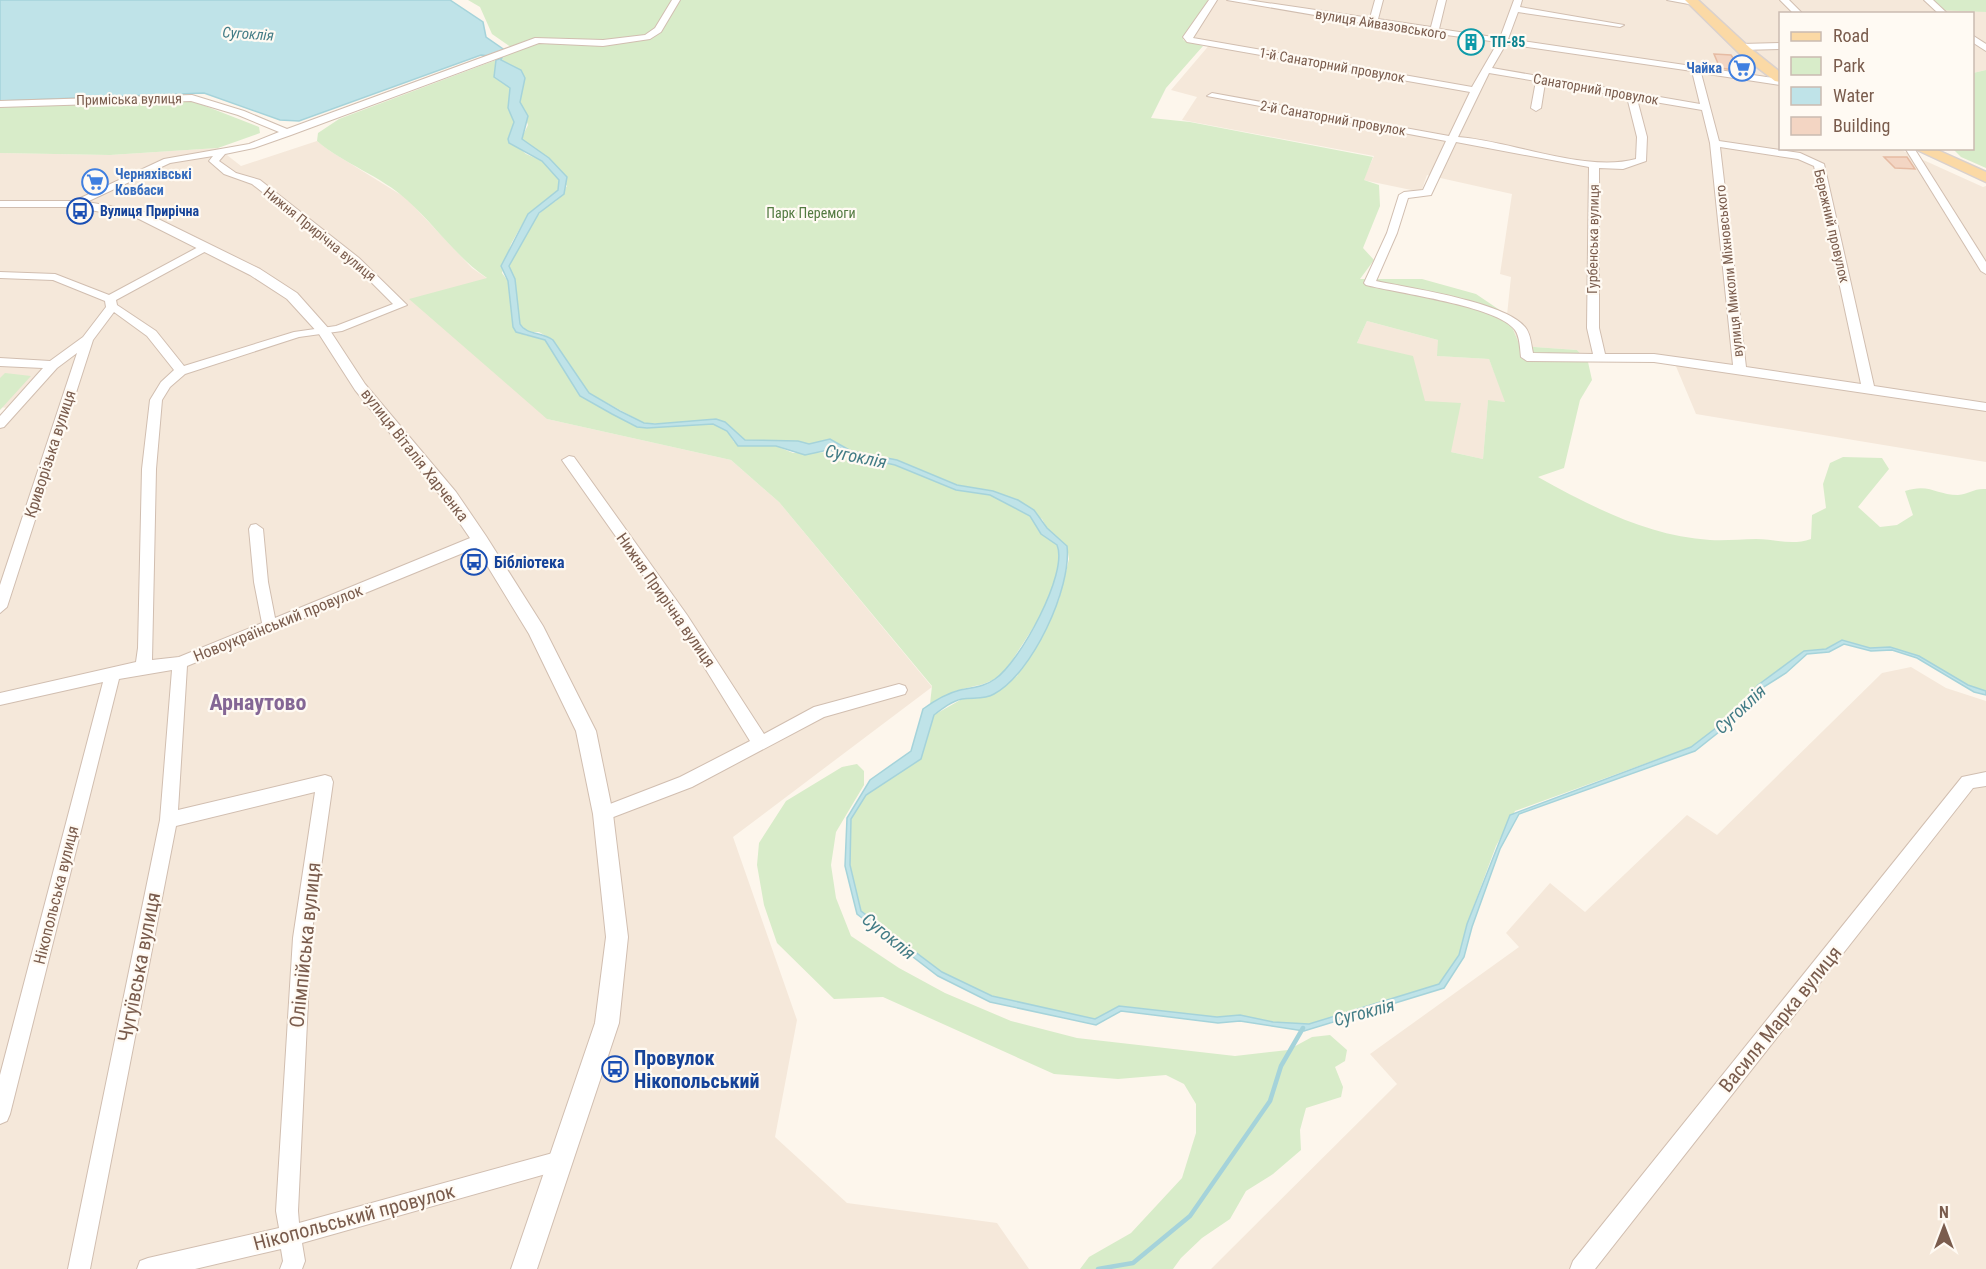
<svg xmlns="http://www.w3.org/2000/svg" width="1986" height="1269" font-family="'Roboto Condensed',sans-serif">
<rect width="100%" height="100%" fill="#fdf6ec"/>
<g fill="#f5e8da">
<polygon points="1214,0 1925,0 1986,12 1986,70 1973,73 1972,14 1780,14 1780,148 1899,149 1983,187 1986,186 1986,462 1696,414 1675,364 1611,360 1588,362 1577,350 1520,346 1507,315 1511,277 1500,274 1512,194 1427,175 1421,192 1363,180 1374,156 1182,120 1197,97 1171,90 1211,43 1189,38"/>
<polygon points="317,141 330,151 406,198 472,268 488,279 547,419 731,460 779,502 932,687 733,837 797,1020 775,1137 847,1203 997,1223 1029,1269 0,1269 0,416 7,408 0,407 0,153 110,155 218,148 241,166"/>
<polygon points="1367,321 1438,340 1438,356 1489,359 1506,402 1488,401 1483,459 1451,452 1425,401 1357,343"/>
<polygon points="1911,667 1946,688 1986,701 1986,1269 1211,1269 1397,1084 1370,1054 1519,947 1506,933 1550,883 1585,912 1687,815 1717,835 1882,673"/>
</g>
<g fill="#d8ecc9" fill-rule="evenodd">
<path d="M468,0H1208L1183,40L1203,46L1166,88L1151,118L1190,122L1373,157L1364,180L1379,185L1380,206L1363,248L1374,260L1360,279H1422L1476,294L1507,315L1520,346L1577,350L1588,362L1592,380L1580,400L1564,468L1538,477C1592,507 1648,536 1710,540C1726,541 1741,539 1756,539C1776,539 1791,546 1811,539L1812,515L1826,508L1823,484L1830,463L1843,457L1882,458L1889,469L1858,507L1880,527L1897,525L1913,515L1905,491C1930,483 1936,495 1958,495C1969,494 1974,488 1986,489V691L1968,685L1919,656L1890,647L1870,648L1842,640L1826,649L1804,651L1758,685L1729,718L1691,747L1515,811L1496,846L1467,924L1459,955L1439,984L1309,1024L1273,1022L1240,1015L1217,1017L1119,1006L1095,1019L992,996L942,972L861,911L850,865L851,819L866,795L921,759L934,715L962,699L980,698L1017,676L1059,600L1069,559L1067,546L1047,528L1042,519L993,491L957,485L897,460L851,451L830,439L809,444L798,441L745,440L738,437L732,428L704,420L668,424L644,423L589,393L553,340L539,332H528L520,324L515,279L509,266L533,220L546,207L556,201L567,186L534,149L521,139L528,125L520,102L525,78L521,70L501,60L512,48L492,34L480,7ZM1367,321L1438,340L1437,356L1489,359L1505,402L1488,400L1483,459L1451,452L1461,403L1425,401L1413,356L1357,343Z"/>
<polygon points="1925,0 1986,0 1986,12 1935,10"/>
<path d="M496,60L495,77L510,88L508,108L514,122L508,138L526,154L542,161L559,179L558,190L528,214L511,244L502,273L508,281L513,327L525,335L545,340L580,396L647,428L713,424L720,426L727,431L734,442L747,446H776L793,453L838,452L895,465L956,490L990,495L1030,516L1041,534L1057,545C1072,579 1023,642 1005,671C987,687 977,684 956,691C947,694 938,700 930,704L932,686L779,502L731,460L547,419L409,299L487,278C456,257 435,225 407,200C381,176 344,164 317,141L318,133L339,119Z"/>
<polygon points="1986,70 1986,168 1961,157 1953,149 1972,148 1973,73"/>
<polygon points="154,100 195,102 259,127 260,133 218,148 110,155 0,153 0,106"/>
<polygon points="5,373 31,376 0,410 0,378"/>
<polygon points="857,764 864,771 864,785 836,832 831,865 836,898 851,936 899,968 945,993 1011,1021 1077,1038 1235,1056 1288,1050 1312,1037 1330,1035 1347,1050 1345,1061 1335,1067 1343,1087 1341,1097 1306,1108 1300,1130 1301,1150 1273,1174 1246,1191 1230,1219 1202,1238 1181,1258 1173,1269 1080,1269 1089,1257 1131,1233 1182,1178 1196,1133 1196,1104 1184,1084 1166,1075 1118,1079 1054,1074 883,997 834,999 777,943 764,905 757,865 759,843 786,801 842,767"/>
</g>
<g fill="#bfe3e8" stroke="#a5d3da" stroke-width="1.5">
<polygon points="0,0 450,0 483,22 486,37 506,51 490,56 481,55 299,121 280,120 204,93 0,101"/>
<path d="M502,58L501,60L521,70L525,78L520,102L528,116L522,139L549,158L567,177L564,194L539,213L509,266L515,279L520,324C526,335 543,332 553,340L589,393L620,411L644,423L655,424L716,419L725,422L745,440L798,441L809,444L830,439L851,451L897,460L957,485L993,491L1018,500L1034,510L1047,528L1067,546C1072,588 1032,674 994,694C984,700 973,697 962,699C952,701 943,708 934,715L921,759L866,795L851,819L850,865L861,911L942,972L992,996L1095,1019L1119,1006L1217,1017L1240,1015L1273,1022L1309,1024L1439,984L1459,955L1467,924L1510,815L1691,747L1729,718L1758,685L1804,651L1826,649L1842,640L1870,648L1890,647L1919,656L1968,685L1986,691V695L1974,692L1917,658L1892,650L1871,651L1844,644L1829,652L1807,654L1786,673L1762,688L1734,720L1695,751L1519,814L1500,849L1472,927L1464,957L1444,988L1304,1031L1240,1021L1218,1023L1121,1011L1096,1025L990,1002L938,976L857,914L845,866L847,818L870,780L911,751L923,709C934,701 948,693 960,690C973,687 984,687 995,679C1019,663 1069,573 1057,545L1041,534L1030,516L990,495L956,490L895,465L828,450L805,455L776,446H738L727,431L713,424L647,428L637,427L612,414L580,396L545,340L516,332L513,327L508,281L501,266L528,214L558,190L559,180L542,161L509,143L508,139L514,122L508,108L510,88L494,77L496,60Z"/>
</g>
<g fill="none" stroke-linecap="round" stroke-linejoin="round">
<polyline stroke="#a5d3da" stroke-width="4.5" points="1098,1269 1133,1263 1190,1216 1270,1101 1281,1066 1303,1028"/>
</g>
<g fill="#f3d5c3" stroke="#e6bba3" stroke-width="1.5">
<polygon points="1714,54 1731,55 1742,71 1720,68"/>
<polygon points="1884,157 1907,157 1915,169 1895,168"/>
</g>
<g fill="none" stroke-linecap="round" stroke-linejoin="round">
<g stroke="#d1beb0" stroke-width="2">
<g id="minor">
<polygon points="672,0 680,0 661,32 650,39 603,46 539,43 291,135 254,148 225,154 219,161 236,173 260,180 359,258 407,305 342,331 299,337 185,374 170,387 162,400 156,469 152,660 179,657 262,623 254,582 249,529 251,525 256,524 263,529 268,582 275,618 475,536 480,535 487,540 485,544 187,666 178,810 325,775 331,777 333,782 311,938 298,1211 299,1223 560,1151 567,1154 570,1161 567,1168 302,1243 305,1261 302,1269 280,1269 283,1261 281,1249 195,1269 137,1269 140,1261 148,1258 279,1228 276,1211 293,938 315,792 176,826 90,1269 68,1269 160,820 172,670 119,679 10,1114 7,1121 0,1124 0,1075 103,682 0,705 0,693 136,662 138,648 142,469 150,400 161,382 174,370 147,336 114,312 93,340 7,607 0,613 0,585 77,353 57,368 4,427 0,428 0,416 43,368 0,366 0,358 50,361 83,337 106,307 105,301 53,280 0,278 0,272 55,274 109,295 202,245 210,245 210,249 116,300 117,305 156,331 184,366 294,332 336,326 393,304 351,262 252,184 224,174 209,161 213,156 170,163 76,207 0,207 0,201 74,201 164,159 249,144 279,132 238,115 191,101 0,107 0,101 192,95 244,111 287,129 535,38 603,40 645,35 655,28"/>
<path d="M1209,0H1217L1193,38L1472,87L1498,42L1373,25L1227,0H1247L1370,18L1375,0H1383L1378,19L1431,27L1438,0H1446L1439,29L1500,38L1514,0H1522L1520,7L1624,25L1620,27L1518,12L1508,39L1780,79V85L1701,73L1719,141L1800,153L1824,164L1874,386L1986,403V411L1654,362L1527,361L1521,357C1520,349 1520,337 1515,330C1498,306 1397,293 1366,285L1364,283L1387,233L1399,195L1404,192L1423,190L1446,141L1207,96L1212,93L1449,136L1470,92L1187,42L1183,37ZM1506,44L1692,71L1700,104L1492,68ZM1489,73L1536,81L1531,108L1536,111L1541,108L1545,83L1627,97L1637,137L1636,159C1585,173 1512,141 1458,137ZM1637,99L1702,110L1710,143L1733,365L1654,354H1605L1599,328V168L1623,169L1646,161L1647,137ZM1456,142L1589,167L1587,328L1593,354L1533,353C1531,345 1531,334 1525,327C1505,302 1410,288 1376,281L1397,233L1408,198L1431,195ZM1720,147L1798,159L1814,166L1861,384L1746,367Z"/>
<polygon points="1667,0 1689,0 1698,3 1694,5"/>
<polygon points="1780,0 1789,0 1803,14 1794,14"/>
<polygon points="1924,0 1933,0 1948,14 1939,14"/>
<polygon points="1972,35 1986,44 1986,51 1972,42"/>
<polygon points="1780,43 1780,49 1741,50 1737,47 1741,44"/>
<polygon points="1905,148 1914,148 1986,262 1986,274 1981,271"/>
<polygon points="569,456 574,457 687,615 764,734 814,707 899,684 905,686 907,690 905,694 824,717 692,787 603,821 597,819 595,814 597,809 680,777 750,741 677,623 564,463 562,460"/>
<polygon points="1986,772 1986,786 1973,788 1595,1269 1570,1269 1573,1261 1962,777"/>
</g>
</g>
<g stroke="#d1beb0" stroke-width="2">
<polygon id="tertiary" points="76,200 144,212 260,269 297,293 329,329 365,384 456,492 486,536 543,626 596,731 613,814 628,937 619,1023 537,1269 511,1269 595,1023 606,937 593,814 576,731 529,634 474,544 444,500 355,390 319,334 287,299 250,275 137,218 72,207 72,201"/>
</g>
<g stroke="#dad1cd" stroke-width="3">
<g id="primary">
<polygon points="1685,0 1698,0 1750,48 1780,72 1780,82 1775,81 1740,54"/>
<polygon points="1913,148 1933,148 1986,172 1986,182"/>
</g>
</g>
<use href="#minor" fill="#fff" fill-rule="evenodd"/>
<use href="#tertiary" fill="#fff" fill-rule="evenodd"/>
<use href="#primary" fill="#fbd9a5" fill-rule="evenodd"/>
</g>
<defs>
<g id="building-ring" transform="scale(1.35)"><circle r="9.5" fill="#fffaf3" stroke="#0f9aa8" stroke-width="1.5"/><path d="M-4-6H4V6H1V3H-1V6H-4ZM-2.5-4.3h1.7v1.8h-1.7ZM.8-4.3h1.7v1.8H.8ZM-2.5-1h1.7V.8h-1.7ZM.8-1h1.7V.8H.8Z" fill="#0f9aa8"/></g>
<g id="supermarket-ring" transform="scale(1.35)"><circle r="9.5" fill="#fffaf3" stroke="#3f7fe0" stroke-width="1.5"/><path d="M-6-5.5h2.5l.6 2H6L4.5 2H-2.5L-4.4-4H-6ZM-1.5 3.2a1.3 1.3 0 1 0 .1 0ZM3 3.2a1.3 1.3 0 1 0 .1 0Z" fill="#3f7fe0"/></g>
<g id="bus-ring" transform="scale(1.35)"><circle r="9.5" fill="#fffaf3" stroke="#1a4fb4" stroke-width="1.5"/><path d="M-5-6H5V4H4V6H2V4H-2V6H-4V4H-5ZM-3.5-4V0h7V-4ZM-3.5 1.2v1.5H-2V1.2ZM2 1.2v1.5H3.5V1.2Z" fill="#1a4fb4"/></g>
</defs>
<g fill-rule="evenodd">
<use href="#building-ring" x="1471" y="42"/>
<use href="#supermarket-ring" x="1742" y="68"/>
<use href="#supermarket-ring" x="95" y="182"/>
<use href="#bus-ring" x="80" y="211"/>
<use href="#bus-ring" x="474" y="562"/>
<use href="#bus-ring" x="615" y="1069"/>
</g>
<g text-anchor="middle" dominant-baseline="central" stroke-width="4.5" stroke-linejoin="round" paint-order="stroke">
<g font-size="14" fill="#7a5c4d" stroke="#fffaf3">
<text transform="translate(1381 24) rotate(9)">вулиця Айвазовського</text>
<text transform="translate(1332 65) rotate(10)">1-й Санаторний провулок</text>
<text transform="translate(1596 89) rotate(10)">Санаторний провулок</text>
<text transform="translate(129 99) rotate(-1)">Приміська вулиця</text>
<text transform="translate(1333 118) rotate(10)">2-й Санаторний провулок</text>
<text transform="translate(1832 226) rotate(77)">Бережний провулок</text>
<text transform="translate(320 234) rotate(39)">Нижня Прирічна вулиця</text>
<text transform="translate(1593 239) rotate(-89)">Гурбенська вулиця</text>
<text transform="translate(1729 271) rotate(-96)">вулиця Миколи Міхновського</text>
</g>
<g font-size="14" font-weight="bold" fill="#0d838f" stroke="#fffaf3" text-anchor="start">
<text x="1490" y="42">ТП-85</text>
</g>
<g font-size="14" font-weight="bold" fill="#366cbe" stroke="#fffaf3" text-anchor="end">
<text x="1722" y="68">Чайка</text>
<text x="115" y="174" text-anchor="start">Черняхівські<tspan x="115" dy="16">Ковбаси</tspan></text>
</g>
<g font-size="14" font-weight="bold" fill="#164399" stroke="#fffaf3" text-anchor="start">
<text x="100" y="211">Вулиця Прирічна</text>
</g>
<g font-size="14" fill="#537a41" stroke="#fffaf3">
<text x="811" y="213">Парк Перемоги</text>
</g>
<g font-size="15" font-style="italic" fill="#437c86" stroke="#fffaf3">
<text transform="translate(248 34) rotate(4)">Сугоклія</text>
</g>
<g font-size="16" fill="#7a5c4d" stroke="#fffaf3">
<text transform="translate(50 454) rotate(-72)">Криворізька вулиця</text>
<text transform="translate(415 455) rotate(52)">вулиця Віталія Харченка</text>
<text transform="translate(666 600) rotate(55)">Нижня Прирічна вулиця</text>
<text transform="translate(278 623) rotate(-22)">Новоукраїнський провулок</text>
<text transform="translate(56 895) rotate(-76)">Нікопольська вулиця</text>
</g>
<g font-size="16" font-weight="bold" fill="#164399" stroke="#fffaf3" text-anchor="start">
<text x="494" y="562">Бібліотека</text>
</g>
<g font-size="18" font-style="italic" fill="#437c86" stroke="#fffaf3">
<text transform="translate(856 456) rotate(11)">Сугоклія</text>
<text transform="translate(1740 709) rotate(-43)">Сугоклія</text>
<text transform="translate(889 936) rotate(39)">Сугоклія</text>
<text transform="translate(1364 1012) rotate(-15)">Сугоклія</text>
</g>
<g font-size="20" fill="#7a5c4d" stroke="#fffaf3">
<text transform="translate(305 945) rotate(-84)">Олімпійська вулиця</text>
<text transform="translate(139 967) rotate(-79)">Чугуївська вулиця</text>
<text transform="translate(1780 1019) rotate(-51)">Василя Марка вулиця</text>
<text transform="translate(354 1217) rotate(-15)">Нікопольський провулок</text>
</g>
<g font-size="20" font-weight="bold" fill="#164399" stroke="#fffaf3" text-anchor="start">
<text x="634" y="1058">Провулок<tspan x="634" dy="23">Нікопольський</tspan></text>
</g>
<g font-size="22" font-weight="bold" fill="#846695" stroke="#fffaf3">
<text x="258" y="702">Арнаутово</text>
</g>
</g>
<rect x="1779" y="12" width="195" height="138" fill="#fffaf3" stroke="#cabbb1" stroke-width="1.5"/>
<rect x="1791" y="32" width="30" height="9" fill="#fbd9a5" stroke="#cabbb1" stroke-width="1.5"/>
<text x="1833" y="42" font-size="18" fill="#7a5c4d">Road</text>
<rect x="1791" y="57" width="30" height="18" fill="#d8ecc9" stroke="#cabbb1" stroke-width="1.5"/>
<text x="1833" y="72" font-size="18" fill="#7a5c4d">Park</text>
<rect x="1791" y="87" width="30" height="18" fill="#bfe3e8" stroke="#cabbb1" stroke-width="1.5"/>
<text x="1833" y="102" font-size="18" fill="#7a5c4d">Water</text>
<rect x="1791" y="117" width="30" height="18" fill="#f3d5c3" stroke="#cabbb1" stroke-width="1.5"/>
<text x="1833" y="132" font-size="18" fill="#7a5c4d">Building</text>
<g transform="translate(1944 1227)" stroke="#fffaf3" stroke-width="4.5" paint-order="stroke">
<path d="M0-4.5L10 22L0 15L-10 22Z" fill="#7a5c4d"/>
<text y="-9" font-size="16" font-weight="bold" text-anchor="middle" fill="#7a5c4d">N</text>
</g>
</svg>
